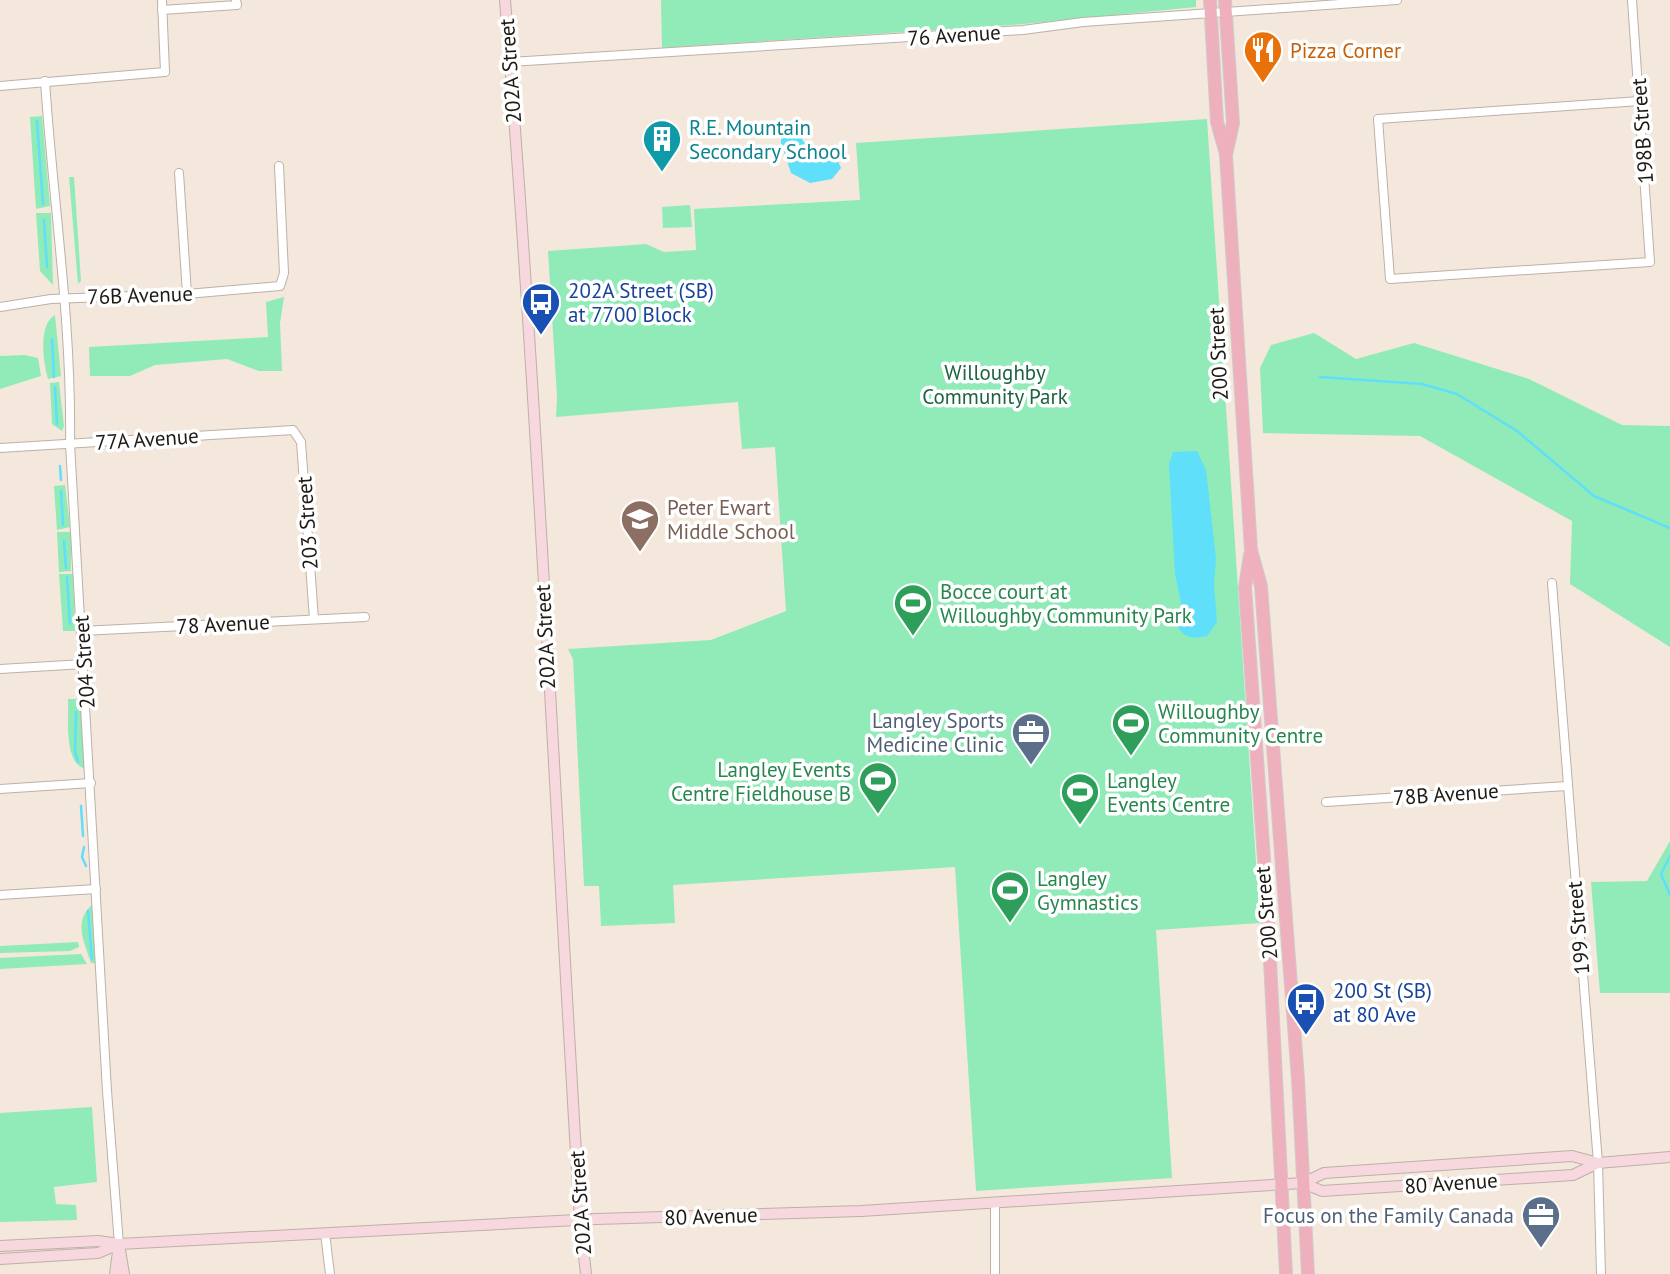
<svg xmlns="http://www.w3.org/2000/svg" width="1670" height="1274" font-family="'PT Sans',sans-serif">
<rect width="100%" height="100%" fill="#f4e8dc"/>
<g fill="#90ebb8">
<polygon points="661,0 1196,0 1196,7 1024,24 662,48"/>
<polygon points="42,116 50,206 36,209 30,117"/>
<polygon points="1207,119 1260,923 1156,930 1172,1178 976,1191 955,867 673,885 675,923 601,926 599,886 584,886 573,659 568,649 711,640 786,611 775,447 742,449 738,402 556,417 557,397 548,251 646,244 664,252 696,250 694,209 860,200 856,143"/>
<polygon points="69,177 74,177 81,281 78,284"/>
<polygon points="690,205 692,227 663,228 662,207"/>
<polygon points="36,213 51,213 53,285 40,271"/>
<polygon points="284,297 280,323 282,371 259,371 227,359 155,365 130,376 90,376 89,347 268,337 266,302"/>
<path d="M55,315L61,376L48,379C43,362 38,324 55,315Z"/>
<polygon points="1314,333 1356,359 1414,343 1529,379 1622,425 1670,426 1670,647 1570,584 1572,521 1420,436 1263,433 1260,368 1271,345"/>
<polygon points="25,355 38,358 41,376 0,389 0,356"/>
<polygon points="59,382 64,426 62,431 52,424 50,383"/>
<polygon points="65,485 70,527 57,530 54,486"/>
<polygon points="57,532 71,532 71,571 59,572"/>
<polygon points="59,574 73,574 75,631 63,631"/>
<path d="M68,699H81L85,769C63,762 69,718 68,699Z"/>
<polygon points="1670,841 1670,993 1600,993 1591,882 1647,881"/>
<path d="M93,904L95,963H91C85,943 72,921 93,904Z"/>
<polygon points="78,942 79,947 70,951 0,953 0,946"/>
<polygon points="81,954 87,964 0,969 0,958"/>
<polygon points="92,1107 97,1182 54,1187 56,1204 76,1205 77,1220 0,1222 0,1113"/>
</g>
<g fill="#60dffb">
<polygon points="789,124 798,125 803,141 811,148 835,154 841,168 832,179 810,183 791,173 781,143 781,132"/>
<path d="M1197,451L1206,470L1216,558L1214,585L1217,622L1207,636C1191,640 1182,637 1175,622L1181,603L1175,574L1169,464L1173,452Z"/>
</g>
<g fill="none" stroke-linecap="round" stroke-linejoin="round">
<g stroke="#60dffb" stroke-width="2.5">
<polyline points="37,121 43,204"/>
<polyline points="44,220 47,267"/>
<polyline points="52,339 54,377"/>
<polyline points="1320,377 1422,384 1457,394 1517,431 1594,496 1670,528"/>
<polyline points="55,387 57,424"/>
<polyline points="60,466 61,480"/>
<polyline points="61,491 63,525"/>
<polyline points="64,541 66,568"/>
<polyline points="67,577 70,624"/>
<polyline points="76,712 75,752 78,762"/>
<polyline points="81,806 83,836"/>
<polyline points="84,847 82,857 86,866"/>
<polyline points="1670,856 1661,874 1670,895"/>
<polyline points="88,911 92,959"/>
</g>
<g stroke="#bdb1a6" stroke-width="10">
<g id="street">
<polyline points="1632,0 1650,262 1390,279 1378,119 1640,101"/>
<polyline points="162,10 237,5 236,0"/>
<polyline points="510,62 1023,30 1083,22 1397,0"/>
<path d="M45,81C53,202 72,322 70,444L107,1091L119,1244"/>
<polyline points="0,86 165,72 162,0"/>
<polyline points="179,173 187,294"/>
<polyline points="0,307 51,299 187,294 280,286 284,273 279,166"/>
<polyline points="0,448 293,430 301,442 314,619"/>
<polyline points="1552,583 1598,1163 1601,1274"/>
<polyline points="81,631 365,617"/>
<polyline points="0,669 84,664"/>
<polyline points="0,789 91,783"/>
<polyline points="1326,802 1567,786"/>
<polyline points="0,895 96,889"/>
<polyline points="995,1203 995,1274"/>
<polyline points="325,1233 330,1274"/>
</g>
</g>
<g stroke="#bdb1a6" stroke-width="12">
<g id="secondary">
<path d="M505,0C538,406 555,813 580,1220L586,1274"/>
<polyline points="1303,1183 1322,1191 1573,1175 1598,1163 1670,1157"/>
<polyline points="0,1246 98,1241 119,1244 596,1219 861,1211 1303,1183 1324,1173 1572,1156 1598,1163"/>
<polyline points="120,1250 124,1274"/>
<polyline points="0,1259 98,1253 119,1244"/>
<polyline points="115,1274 119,1244"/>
</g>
</g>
<g stroke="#cdcccc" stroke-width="14">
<g id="primary">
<polyline points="1210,0 1217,122 1226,154"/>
<polyline points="1225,0 1233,123 1226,155 1251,550 1261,586 1298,1079 1308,1274"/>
<polyline points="1250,555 1245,587 1267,902 1286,1274"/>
</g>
</g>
<use href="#street" stroke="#fff" stroke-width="8"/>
<use href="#secondary" stroke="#f6d8de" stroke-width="10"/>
<use href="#primary" stroke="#eeb0bc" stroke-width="12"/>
</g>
<defs>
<g id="restaurant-pin" transform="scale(2.0125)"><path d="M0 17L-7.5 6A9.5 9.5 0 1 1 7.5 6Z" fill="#e8710a" stroke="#fff"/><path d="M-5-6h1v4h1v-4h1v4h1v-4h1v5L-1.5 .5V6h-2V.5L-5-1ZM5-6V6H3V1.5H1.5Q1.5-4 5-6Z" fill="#fff"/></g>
<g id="building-pin" transform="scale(2.0125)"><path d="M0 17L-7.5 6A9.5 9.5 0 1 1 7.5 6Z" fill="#0f9aa8" stroke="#fff"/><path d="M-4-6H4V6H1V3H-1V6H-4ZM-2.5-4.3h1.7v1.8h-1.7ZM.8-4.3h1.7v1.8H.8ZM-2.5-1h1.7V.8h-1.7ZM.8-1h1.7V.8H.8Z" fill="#fff"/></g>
<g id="bus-pin" transform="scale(2.0125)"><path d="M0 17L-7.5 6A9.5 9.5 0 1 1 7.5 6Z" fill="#1a4fb4" stroke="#fff"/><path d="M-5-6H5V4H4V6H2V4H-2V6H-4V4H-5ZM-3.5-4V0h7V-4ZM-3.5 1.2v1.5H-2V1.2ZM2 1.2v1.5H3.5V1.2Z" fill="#fff"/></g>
<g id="school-pin" transform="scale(2.0125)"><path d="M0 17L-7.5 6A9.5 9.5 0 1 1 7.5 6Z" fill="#8d6e63" stroke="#fff"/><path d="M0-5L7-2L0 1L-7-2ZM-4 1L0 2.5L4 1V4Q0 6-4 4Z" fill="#fff"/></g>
<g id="stadium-pin" transform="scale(2.0125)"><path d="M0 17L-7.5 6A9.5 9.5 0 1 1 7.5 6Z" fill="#2e9e5b" stroke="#fff"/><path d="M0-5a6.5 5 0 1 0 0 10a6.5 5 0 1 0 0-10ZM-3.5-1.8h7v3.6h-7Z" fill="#fff"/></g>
<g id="office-pin" transform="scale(2.0125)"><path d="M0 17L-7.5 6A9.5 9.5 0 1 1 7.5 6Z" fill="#5c6f8a" stroke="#fff"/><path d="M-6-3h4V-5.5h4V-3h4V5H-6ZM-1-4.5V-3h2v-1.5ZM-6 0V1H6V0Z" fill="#fff"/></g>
</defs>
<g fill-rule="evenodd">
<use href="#restaurant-pin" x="1263" y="50"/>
<use href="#building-pin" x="662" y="139"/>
<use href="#bus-pin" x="541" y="302"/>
<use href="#school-pin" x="640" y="519"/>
<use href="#stadium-pin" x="913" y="603"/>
<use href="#stadium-pin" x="1131" y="723"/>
<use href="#office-pin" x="1031" y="732"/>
<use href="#stadium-pin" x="878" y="781"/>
<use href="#stadium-pin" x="1080" y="792"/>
<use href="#stadium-pin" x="1010" y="890"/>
<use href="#bus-pin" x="1306" y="1002"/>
<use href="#office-pin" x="1541" y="1215"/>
</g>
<g text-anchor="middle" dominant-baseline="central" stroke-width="7" stroke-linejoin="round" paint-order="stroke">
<g font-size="21" fill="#1d1915" stroke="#fff">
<text transform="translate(954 35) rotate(-4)">76 Avenue</text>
<text transform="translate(510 71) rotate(-94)">202A Street</text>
<text transform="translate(1642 131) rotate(-94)">198B Street</text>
<text transform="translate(140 295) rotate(-2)">76B Avenue</text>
<text transform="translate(1218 354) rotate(-93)">200 Street</text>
<text transform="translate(147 439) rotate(-4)">77A Avenue</text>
<text transform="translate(307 523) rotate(-94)">203 Street</text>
<text transform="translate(223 624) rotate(-3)">78 Avenue</text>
<text transform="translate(545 637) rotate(-93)">202A Street</text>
<text transform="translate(84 662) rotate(-94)">204 Street</text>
<text transform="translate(1446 794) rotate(-4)">78B Avenue</text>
<text transform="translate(1266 913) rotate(-95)">200 Street</text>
<text transform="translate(1578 928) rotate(-95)">199 Street</text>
<text transform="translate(1451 1183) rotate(-4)">80 Avenue</text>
<text transform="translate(580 1203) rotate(-94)">202A Street</text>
<text transform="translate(711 1216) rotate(-2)">80 Avenue</text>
</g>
<g font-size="21" fill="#c56008" stroke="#fff" text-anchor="start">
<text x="1290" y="50">Pizza Corner</text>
</g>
<g font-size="21" fill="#0d838f" stroke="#fff" text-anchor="start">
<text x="689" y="127">R.E. Mountain<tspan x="689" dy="24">Secondary School</tspan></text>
</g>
<g font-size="21" fill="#164399" stroke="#fff" text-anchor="start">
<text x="568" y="290">202A Street (SB)<tspan x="568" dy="24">at 7700 Block</tspan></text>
<text x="1333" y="990">200 St (SB)<tspan x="1333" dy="24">at 80 Ave</tspan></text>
</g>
<g font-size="21" fill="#1d6341" stroke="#fff">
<text x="995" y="372">Willoughby<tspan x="995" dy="24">Community Park</tspan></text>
</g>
<g font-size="21" fill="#785e54" stroke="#fff" text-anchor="start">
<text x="667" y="507">Peter Ewart<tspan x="667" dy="24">Middle School</tspan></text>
</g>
<g font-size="21" fill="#27864d" stroke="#fff" text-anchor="start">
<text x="940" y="591">Bocce court at<tspan x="940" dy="24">Willoughby Community Park</tspan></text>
<text x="1158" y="711">Willoughby<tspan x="1158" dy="24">Community Centre</tspan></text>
<text x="851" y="769" text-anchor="end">Langley Events<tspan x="851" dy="24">Centre Fieldhouse B</tspan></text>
<text x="1107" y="780">Langley<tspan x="1107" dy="24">Events Centre</tspan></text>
<text x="1037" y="878">Langley<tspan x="1037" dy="24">Gymnastics</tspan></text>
</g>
<g font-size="21" fill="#4e5e75" stroke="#fff" text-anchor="end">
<text x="1004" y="720">Langley Sports<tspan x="1004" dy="24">Medicine Clinic</tspan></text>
<text x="1514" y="1215">Focus on the Family Canada</text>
</g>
</g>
</svg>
